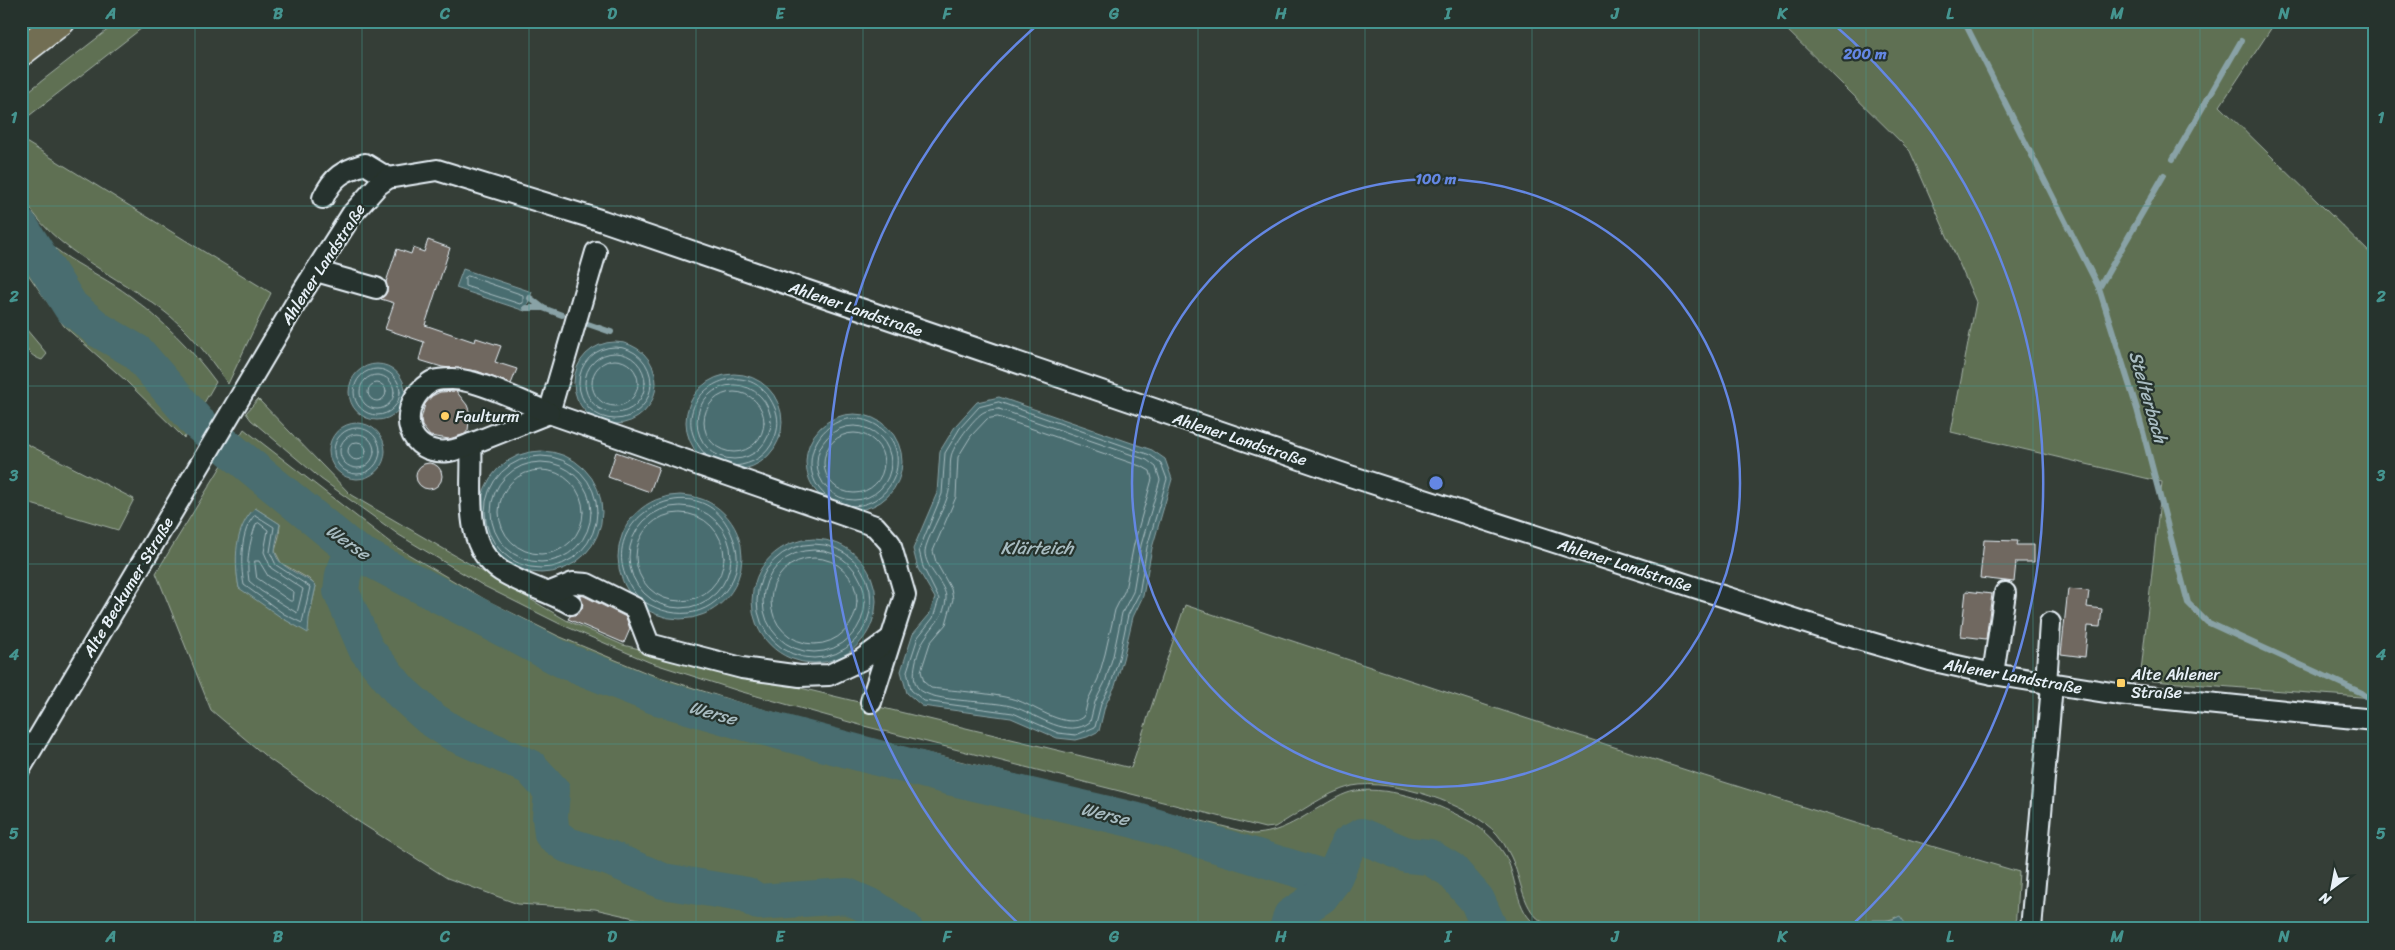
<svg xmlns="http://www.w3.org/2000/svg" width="2395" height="950" font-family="Sriracha,sans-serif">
<rect width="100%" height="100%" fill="#353e37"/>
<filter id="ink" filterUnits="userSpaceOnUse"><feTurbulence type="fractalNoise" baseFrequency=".02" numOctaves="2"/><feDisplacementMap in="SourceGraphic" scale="10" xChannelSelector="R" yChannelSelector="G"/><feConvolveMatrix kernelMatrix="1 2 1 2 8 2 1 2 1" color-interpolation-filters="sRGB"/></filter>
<g filter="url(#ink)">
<g fill="#5e7052" stroke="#a3b0a5" fill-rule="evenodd">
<polygon points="119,21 151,21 21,122 21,97"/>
<polygon points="1778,21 2234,21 2238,24 2240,21 2276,21 2220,106 2374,257 2374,698 2140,680 2162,482 1951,432 1976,302 1910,151"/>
<path d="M21,139L271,293L228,384C214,364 199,343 180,325C135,281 46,253 22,192C18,181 21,152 21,139Z"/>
<path d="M21,208C46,256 90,266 130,296C162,320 192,349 216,382L184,438L125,380L64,326L21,264Z"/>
<path d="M21,323L47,354L42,360C24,354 21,340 21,323Z"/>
<path d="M258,399L351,495L566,620L623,645L1131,768L1185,605C1462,698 1738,790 2019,872L2015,929H1919L1907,926L1896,917C1886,923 1878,918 1867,929H1559C1554,927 1546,925 1541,921C1521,907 1521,874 1509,853C1506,847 1502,840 1497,834C1470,804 1392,778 1352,786C1325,793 1299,813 1275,827L1265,828L860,725L739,691L649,662L560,624L484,586L399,535L321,479L251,420L246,413Z"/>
<path d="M244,429L396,547L486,600L558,636L647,673L737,702L858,736L1254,834C1280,833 1298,820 1320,807C1331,801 1343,793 1355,791C1394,786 1438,804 1471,822C1485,830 1498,843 1506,857C1518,881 1515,917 1544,929H682L595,909L518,904L447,878L359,822L269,759L211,710L156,573ZM255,508L280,524L279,536L275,551L281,563L309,579L316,586L309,618L239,588C233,551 239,540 255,508Z"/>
<polygon points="21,441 134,499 118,530 21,501"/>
</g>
<g fill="#496d6f" stroke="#89a2a6">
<polygon points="463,269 532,292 525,311 456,288"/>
<circle cx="615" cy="383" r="41"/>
<circle cx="377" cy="392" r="28"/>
<circle cx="734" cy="422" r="48"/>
<polygon points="999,397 1152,450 1165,459 1172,479 1152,548 1143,596 1133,617 1123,659 1115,686 1105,706 1099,731 1087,737 1076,740 1057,738 1011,718 922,706 907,693 901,671 913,634 929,615 935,598 918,569 913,549 937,493 940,451 956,425 977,402"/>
<circle cx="854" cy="462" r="48"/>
<circle cx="357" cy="451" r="28"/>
<circle cx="541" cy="512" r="61"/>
<circle cx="680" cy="557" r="62"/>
<path d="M255,508L280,524C279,532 275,544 275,551C276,568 306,575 316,586L309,618L308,633L282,618L239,588C234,561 234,528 255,508Z"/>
<circle cx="814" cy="601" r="62"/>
<polygon points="1900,916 1907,926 1919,929 1867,929 1873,920 1891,920"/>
</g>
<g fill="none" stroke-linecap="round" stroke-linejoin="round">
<g stroke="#a8bcc1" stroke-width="1">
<polygon points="468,276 523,295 523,303 520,304 465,286 465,278"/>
<circle cx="615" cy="383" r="36"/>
<circle cx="615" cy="383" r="30"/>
<circle cx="615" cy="383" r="23"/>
<circle cx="377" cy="392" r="23"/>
<circle cx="377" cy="392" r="17"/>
<circle cx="377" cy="392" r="9"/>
<circle cx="734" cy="422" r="37"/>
<circle cx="734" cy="422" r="30"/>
<polygon points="999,402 1150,455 1161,463 1167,479 1147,547 1139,594 1128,615 1119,658 1111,684 1101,704 1095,727 1076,735 1058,733 1013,713 924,701 911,690 907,671 918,637 933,618 939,599 923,567 919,550 942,494 945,453 960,428 979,407"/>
<path d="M999,409L1147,460L1156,467L1160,480L1141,545L1133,592L1122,613L1113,656L1105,682L1095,702L1090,722C1068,739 1039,716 1017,708C994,699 932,704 918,688C909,678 918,648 925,638C933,625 945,616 946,599C947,584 924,568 925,551C926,540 943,511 947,498C952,486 949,470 951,457C952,447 975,416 984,412C988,410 994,409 999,409Z"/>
<path d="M998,417L1143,467L1150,471L1152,479L1134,544L1125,590L1115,610L1105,654L1098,679L1088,700L1084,717C1067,730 1036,707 1019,701C998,693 954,691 931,688L924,682L921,671L930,643L946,624L953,599L951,589L936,562L933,551L956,497L958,457L971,436L987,419Z"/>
<circle cx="854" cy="463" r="37"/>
<circle cx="357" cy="451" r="23"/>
<circle cx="854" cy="463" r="30"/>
<circle cx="357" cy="451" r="17"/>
<circle cx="357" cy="451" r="9"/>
<path d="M706,455C655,402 745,343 774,406C779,416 779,429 774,439C767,456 753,464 735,466"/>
<circle cx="541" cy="512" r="56"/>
<circle cx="541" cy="512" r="50"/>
<circle cx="541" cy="512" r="42"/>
<path d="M829,498C788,469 823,403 870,422C916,441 900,506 851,506"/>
<circle cx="680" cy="557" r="51"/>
<circle cx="680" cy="557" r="44"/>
<path d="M255,515L274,527L270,552L276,565L310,587L302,623L284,614L244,585C240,565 240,529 255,515Z"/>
<path d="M259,523L268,530L264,552L271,568L303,589L297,613L261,591L249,581C246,561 249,544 256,524Z"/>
<circle cx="814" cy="601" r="57"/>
<circle cx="814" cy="601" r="51"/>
<circle cx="814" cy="601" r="43"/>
<polygon points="255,561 259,561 268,576 294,592 293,601 290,601 257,578"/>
<path d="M639,598C575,524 703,453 733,538C738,550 739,566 733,579C714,616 678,623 643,601"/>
</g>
<g stroke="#89a2a6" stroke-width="6">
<polyline points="1964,21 2099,288 2137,409 2188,603 2207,622 2362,693 2371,700"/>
<polyline points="2173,159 2241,41"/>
<polyline points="2099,288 2164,175"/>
<polyline points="530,298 543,308 562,315"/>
<polyline points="526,308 543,308"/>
<polyline points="585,323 611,332"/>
</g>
<g stroke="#496d6f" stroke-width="36">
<polyline points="21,227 71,307 99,330 137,352 198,423 353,550 563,660 657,697 743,722 953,778 1134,820 1333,880 1349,843 1362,836 1407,855 1429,857 1451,870 1477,900 1490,929"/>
<polyline points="353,550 343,575 341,591 366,649 401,692 430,718 453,733 530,767 552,791 550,817 552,834 567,845 609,858 663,881 747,895 758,902 847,896 874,908 905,929"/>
<polyline points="1287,929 1291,916 1321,896 1333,880"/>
</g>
</g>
<g fill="#706860" stroke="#e8f1f8">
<polygon points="428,240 450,248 425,325 475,342 476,338 501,346 495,362 517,369 511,384 477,371 442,367 419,360 424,342 385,329 394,303 381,299 387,292 386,282 397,249 411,254 413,248 424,252"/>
<polygon points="456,391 467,405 470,413 468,430 465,434 449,439 430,436 422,426 421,419 425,404 432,396 440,392"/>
<polygon points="616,452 659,467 650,492 608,477"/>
<circle cx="429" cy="476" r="13"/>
<polygon points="1984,540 2018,541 2017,545 2034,545 2034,562 2016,562 2014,582 1980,578"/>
<polygon points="2068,589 2089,591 2087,607 2102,609 2100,627 2088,626 2085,657 2061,654"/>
<polygon points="1966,591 1992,594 1986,639 1961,636"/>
<polygon points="579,595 584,596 626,617 630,629 624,643 568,619 570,616 577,614 582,609 583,603"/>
</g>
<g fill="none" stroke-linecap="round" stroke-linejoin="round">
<g stroke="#e8f1f8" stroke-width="24">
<g id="minor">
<path d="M323,198C333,176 343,171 365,164L388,178"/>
<polyline points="596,252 549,413 875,526 890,543 905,595 871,702"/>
<polyline points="316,271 376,288"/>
<path d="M549,413L471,444C474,485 460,544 501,571C523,585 548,591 571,604"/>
<path d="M471,444C464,447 456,450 449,451C408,456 396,412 424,387C427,385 430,382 433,381C439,379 446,379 452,379C477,379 525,403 549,413"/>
<polyline points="550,592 573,583 587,584 635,608 649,644 742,668 800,676 829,675 861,660 890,639"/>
<polyline points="1993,674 2005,593"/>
<polyline points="2046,684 2050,623"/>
<polyline points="21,767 303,291 352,214 378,185 388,178 437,170 603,221 1350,476 1834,632 1930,660 1993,674 2118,694 2374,720"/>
<polyline points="2031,929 2052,685"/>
</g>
</g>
<g stroke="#e8f1f8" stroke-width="31">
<polyline id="highway" points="21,52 61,21"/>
</g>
<use href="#minor" stroke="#26332d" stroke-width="20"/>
<use href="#highway" stroke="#726e52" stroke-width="28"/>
</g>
</g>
<path fill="none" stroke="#459590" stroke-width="1" stroke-opacity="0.55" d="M195,21V929M362,21V929M529,21V929M696,21V929M863,21V929M1030,21V929M1198,21V929M1365,21V929M1532,21V929M1699,21V929M1866,21V929M2033,21V929M2200,21V929M21,206H2374M21,386H2374M21,564H2374M21,744H2374"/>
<g fill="none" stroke="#6487e3" stroke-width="2.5">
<circle cx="1436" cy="483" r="304"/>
<path d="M1022 927A607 607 0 0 1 1042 21M1830 21A607 607 0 0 1 1850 927"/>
</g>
<g fill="#ffd166" stroke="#26332d" stroke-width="2">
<circle cx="445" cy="416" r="5"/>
<rect x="2116" y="678" width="10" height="10" rx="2.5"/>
</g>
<g text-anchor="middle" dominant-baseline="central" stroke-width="4.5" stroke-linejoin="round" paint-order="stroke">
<g font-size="16" fill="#e8f1f8" stroke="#26332d">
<text transform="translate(323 264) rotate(-57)">Ahlener Landstraße</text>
<text transform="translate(856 309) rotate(19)">Ahlener Landstraße</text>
<text transform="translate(1240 439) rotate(18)">Ahlener Landstraße</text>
<text transform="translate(1625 565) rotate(18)">Ahlener Landstraße</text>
<text transform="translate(128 587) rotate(-59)">Alte Beckumer Straße</text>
<text transform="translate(2013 676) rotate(10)">Ahlener Landstraße</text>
</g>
<g font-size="16" fill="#e8f1f8" stroke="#26332d" text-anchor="start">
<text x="455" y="416">Faulturm</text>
<text x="2131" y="674">Alte Ahlener<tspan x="2131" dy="18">Straße</tspan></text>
</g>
<g font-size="18" font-style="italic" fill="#a8bcc1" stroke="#26332d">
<text transform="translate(2148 397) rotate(74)">Stelterbach</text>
<text transform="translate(348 542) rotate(35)">Werse</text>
<text x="1037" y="548">Klärteich</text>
<text transform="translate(713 713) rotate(16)">Werse</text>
<text transform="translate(1105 814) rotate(14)">Werse</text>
</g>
</g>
<circle cx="1436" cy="483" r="8" fill="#6487e3" stroke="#26332d" stroke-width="2.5"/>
<g font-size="15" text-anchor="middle" font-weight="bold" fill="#6487e3" stroke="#26332d" stroke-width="4.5" stroke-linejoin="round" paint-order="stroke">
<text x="1865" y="59">200 m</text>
<text x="1436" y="184">100 m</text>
</g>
<rect width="2395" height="950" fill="none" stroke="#26332d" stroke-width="55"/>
<g transform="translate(2332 888) rotate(212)" stroke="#26332d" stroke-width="4" paint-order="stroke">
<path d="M0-4L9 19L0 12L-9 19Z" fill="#e8f1f8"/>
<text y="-8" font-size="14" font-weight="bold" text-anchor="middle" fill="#e8f1f8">N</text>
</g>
<rect x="28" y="28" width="2340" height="894" fill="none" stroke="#459590" stroke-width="2"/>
<g font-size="16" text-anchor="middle" font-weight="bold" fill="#459590">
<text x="111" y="19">A</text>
<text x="278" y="19">B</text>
<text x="445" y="19">C</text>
<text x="612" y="19">D</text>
<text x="780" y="19">E</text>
<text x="947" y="19">F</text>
<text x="1114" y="19">G</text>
<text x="1281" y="19">H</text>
<text x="1448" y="19">I</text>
<text x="1615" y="19">J</text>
<text x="1782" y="19">K</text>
<text x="1950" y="19">L</text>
<text x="2117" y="19">M</text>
<text x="2284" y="19">N</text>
<text x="14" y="123">1</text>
<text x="2381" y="123">1</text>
<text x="14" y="302">2</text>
<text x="2381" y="302">2</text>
<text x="14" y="481">3</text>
<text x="2381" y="481">3</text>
<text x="14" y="660">4</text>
<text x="2381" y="660">4</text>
<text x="14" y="839">5</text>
<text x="2381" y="839">5</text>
<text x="111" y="942">A</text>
<text x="278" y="942">B</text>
<text x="445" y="942">C</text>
<text x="612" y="942">D</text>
<text x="780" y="942">E</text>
<text x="947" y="942">F</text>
<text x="1114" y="942">G</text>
<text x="1281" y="942">H</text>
<text x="1448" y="942">I</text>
<text x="1615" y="942">J</text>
<text x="1782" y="942">K</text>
<text x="1950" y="942">L</text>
<text x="2117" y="942">M</text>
<text x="2284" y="942">N</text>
</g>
</svg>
